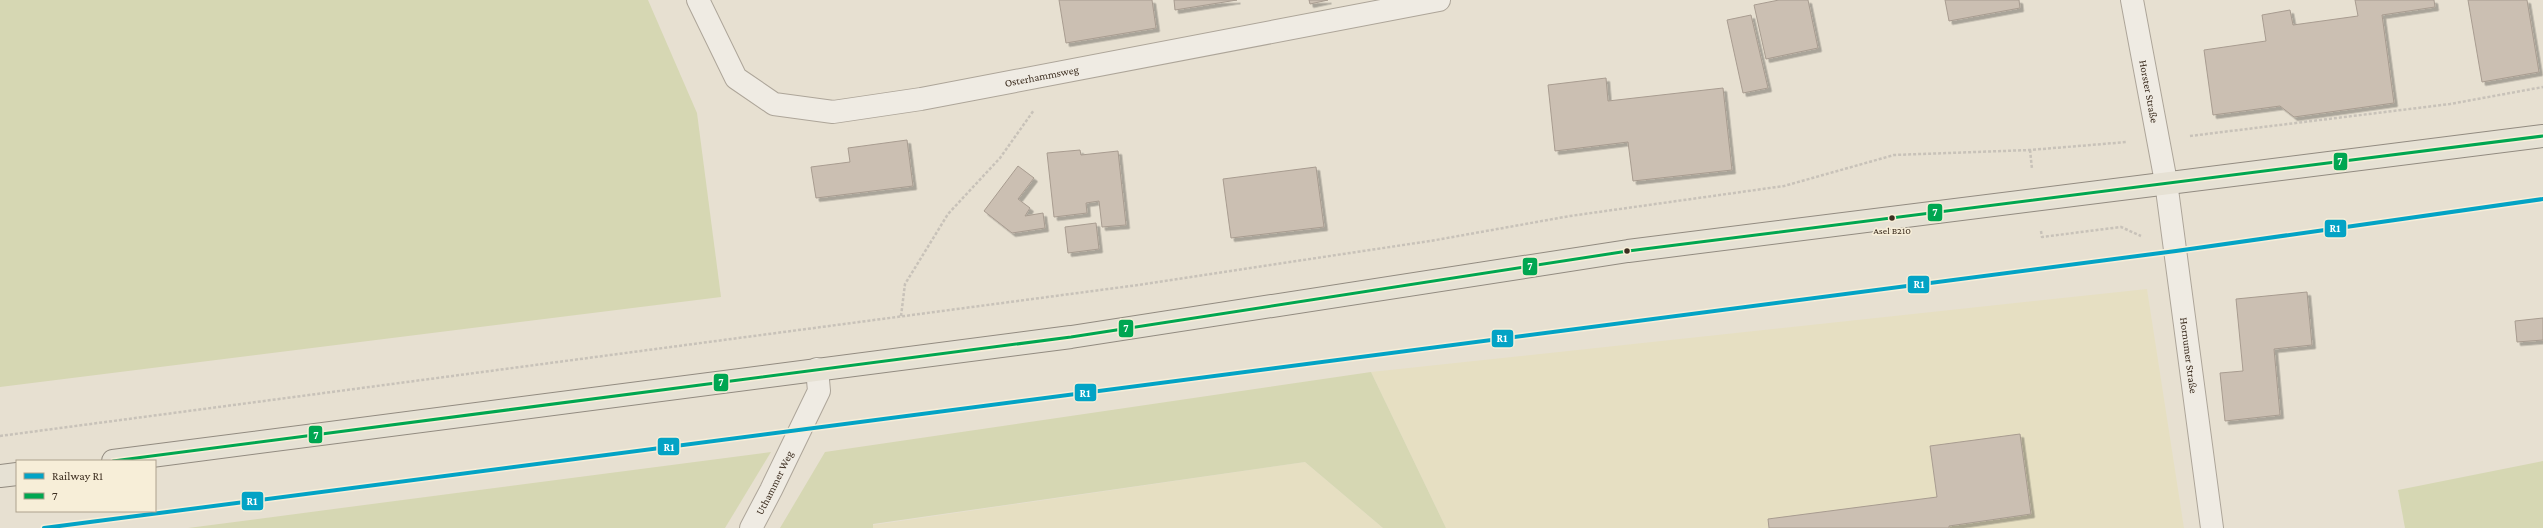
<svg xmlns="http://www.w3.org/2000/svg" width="2543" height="528" font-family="'Crimson Pro',serif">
<defs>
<filter id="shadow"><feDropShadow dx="3.5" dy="3.5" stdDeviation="0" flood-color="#0004"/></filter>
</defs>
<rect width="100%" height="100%" fill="#e7e0d1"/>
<g fill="#e6dfc2">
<polygon points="2147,289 2184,528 1446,528 1371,372"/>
<polygon points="1305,462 1383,528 873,528 873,525"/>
</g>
<g fill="#d6d7b3">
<polygon points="0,0 648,0 697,113 721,297 0,387"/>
<polygon points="1371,372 1446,528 1383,528 1305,462 873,524 873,528 780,528 825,452"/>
<polygon points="771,452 725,528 188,528"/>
<polygon points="2543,461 2543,528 2405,528 2398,490"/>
</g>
<g fill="#cbbfb2" stroke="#a89c90" filter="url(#shadow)">
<polygon points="1059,0 1152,0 1156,28 1066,43"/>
<polygon points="1174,0 1237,0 1175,10"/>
<polygon points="1309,0 1328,0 1310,4"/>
<polygon points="1779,0 1808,0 1818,48 1766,59 1754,5"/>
<polygon points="1945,0 2019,0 2020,8 1949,21"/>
<polygon points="2355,0 2434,0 2435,7 2382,15 2394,103 2294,117 2280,106 2213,115 2204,50 2266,41 2262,15 2290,10 2293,25 2358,16"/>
<polygon points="2468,0 2527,0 2539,72 2482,82"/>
<polygon points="1751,15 1768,88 1743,93 1727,20"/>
<polygon points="1606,78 1608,101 1723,88 1732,170 1633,181 1628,142 1555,151 1548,85"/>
<polygon points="907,140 913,186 816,198 811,167 850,162 848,148"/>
<polygon points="1080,150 1081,155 1118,151 1126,225 1102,227 1099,201 1086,203 1087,213 1054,217 1047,153"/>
<polygon points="1018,166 1034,178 1018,199 1030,208 1025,216 1043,213 1045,228 1012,233 984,211"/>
<polygon points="1316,167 1324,227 1231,238 1223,179"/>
<polygon points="1096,223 1099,249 1068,253 1065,227"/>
<polygon points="2307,292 2312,345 2274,349 2280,415 2225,421 2220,373 2243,371 2236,299"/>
<polygon points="2543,318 2543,340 2517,342 2515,321"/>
<polygon points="2020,434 2031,514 1949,526 1949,528 1769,528 1768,519 1937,497 1930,446"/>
</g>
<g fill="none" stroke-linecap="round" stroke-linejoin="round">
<g stroke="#ada599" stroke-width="24">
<g id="minor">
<path id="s1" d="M698,0L736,78L774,104L833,112L921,99L1439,0"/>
<path id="s2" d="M2132,0L2166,182L2212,528"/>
<path id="s3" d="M751,528L771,490L819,391L817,369"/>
</g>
</g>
<g stroke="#928b80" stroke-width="24">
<g id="major">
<polyline points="113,461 1071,337 1628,251 2543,136"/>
<polyline points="0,476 17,474"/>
</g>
</g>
<g stroke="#c8c2b9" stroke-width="2.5" stroke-dasharray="3 2" stroke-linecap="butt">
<polyline points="2190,136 2450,104 2543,87"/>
<polyline points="2030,150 2032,169"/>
<polyline points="2041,231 2042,237 2121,227 2141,236"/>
<polyline points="901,316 905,284 948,214 1000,158 1034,110"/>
<polyline points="0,436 1138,285 1436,240 1570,216 1784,186 1894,155 2030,150 2127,142"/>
</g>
<use href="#minor" stroke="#efebe3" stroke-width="22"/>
<use href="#major" stroke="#e6e1d4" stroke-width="22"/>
<g stroke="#f7eed8" stroke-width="6">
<polyline id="bus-1" points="113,461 1071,337 1628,251 2543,136"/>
</g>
<use href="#bus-1" stroke="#00a651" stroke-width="3"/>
<g stroke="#f7eed8" stroke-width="7">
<polyline id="rail-1" points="44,528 2176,251 2543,199"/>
</g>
<use href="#rail-1" stroke="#03a3c5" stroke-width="4"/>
</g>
<g fill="#3d2e20" stroke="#f7eed8" stroke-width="1.5">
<circle cx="1892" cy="218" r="3.5"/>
<circle cx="1627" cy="251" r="3.5"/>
</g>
<g text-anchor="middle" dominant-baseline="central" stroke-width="3" stroke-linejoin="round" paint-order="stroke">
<g font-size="10" fill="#3d2e20" stroke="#f7eed8">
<text x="1892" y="230">Asel B210</text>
</g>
<g font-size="11" fill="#3d2e20" stroke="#f7eed8">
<text stroke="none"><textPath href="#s1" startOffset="404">Osterhammsweg</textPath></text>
<text stroke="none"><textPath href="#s2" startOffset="93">Horster Straße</textPath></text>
<text stroke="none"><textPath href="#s2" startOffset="360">Hornumer Straße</textPath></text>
<text stroke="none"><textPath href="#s3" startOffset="51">Uthammer Weg</textPath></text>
</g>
</g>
<g stroke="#f7eed8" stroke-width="1.5">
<rect x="2333" y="152" width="15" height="19" rx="4" fill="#00a651"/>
<rect x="1927" y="203" width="16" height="19" rx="4" fill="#00a651"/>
<rect x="2324" y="219" width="23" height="19" rx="4" fill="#03a3c5"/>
<rect x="1522" y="257" width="16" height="19" rx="4" fill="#00a651"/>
<rect x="1907" y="275" width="23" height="19" rx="4" fill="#03a3c5"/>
<rect x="1118" y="319" width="16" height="19" rx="4" fill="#00a651"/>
<rect x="1491" y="329" width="23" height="19" rx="4" fill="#03a3c5"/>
<rect x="713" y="373" width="16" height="19" rx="4" fill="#00a651"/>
<rect x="1074" y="383" width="23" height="19" rx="4" fill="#03a3c5"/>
<rect x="308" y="425" width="15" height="19" rx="4" fill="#00a651"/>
<rect x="657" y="437" width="23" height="19" rx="4" fill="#03a3c5"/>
<rect x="241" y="491" width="23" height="20" rx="4" fill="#03a3c5"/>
</g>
<g font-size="11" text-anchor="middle" font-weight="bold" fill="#fff">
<text x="2340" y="165">7</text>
<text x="1935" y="216">7</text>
<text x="2335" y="232">R1</text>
<text x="1530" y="270">7</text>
<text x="1919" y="288">R1</text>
<text x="1126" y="332">7</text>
<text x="1502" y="342">R1</text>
<text x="721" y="386">7</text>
<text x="1085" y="397">R1</text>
<text x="316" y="439">7</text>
<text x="669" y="451">R1</text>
<text x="252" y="505">R1</text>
</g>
<rect x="16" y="460" width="140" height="52" fill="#f7eed8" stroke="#ada18e"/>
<rect x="24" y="473" width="20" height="6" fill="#03a3c5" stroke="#ada18e"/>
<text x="52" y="480" font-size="12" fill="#3d2e20">Railway R1</text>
<rect x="24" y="493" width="20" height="6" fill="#00a651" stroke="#ada18e"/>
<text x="52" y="500" font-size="12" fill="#3d2e20">7</text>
</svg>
